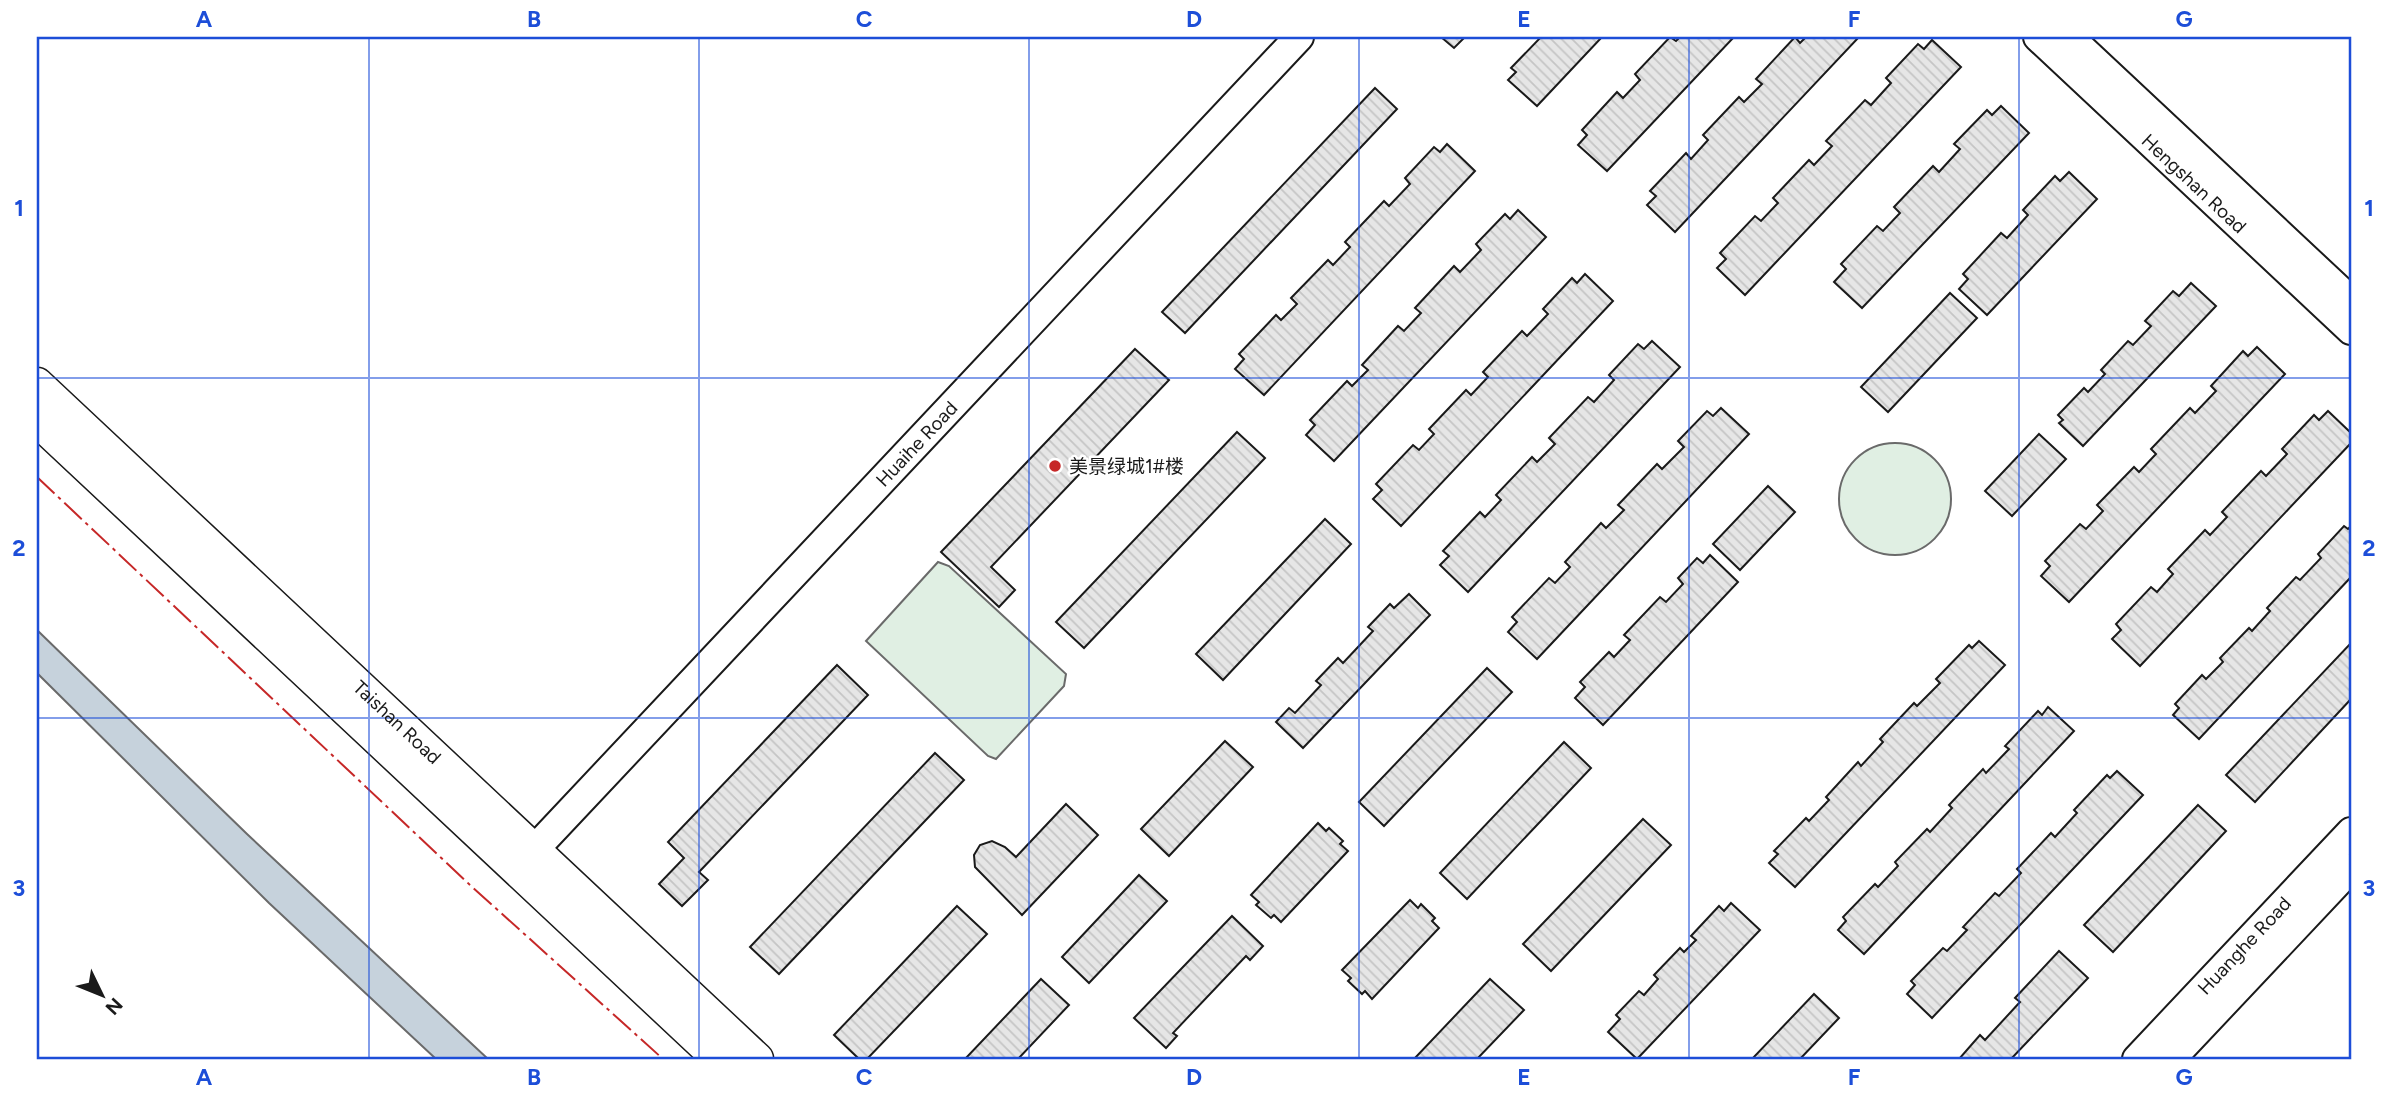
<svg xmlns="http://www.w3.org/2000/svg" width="2388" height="1096" font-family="Figtree,'Noto Sans SC',sans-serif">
<defs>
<pattern id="building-back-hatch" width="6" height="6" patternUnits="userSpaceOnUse" patternTransform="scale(1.75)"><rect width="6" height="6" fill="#e6e6e6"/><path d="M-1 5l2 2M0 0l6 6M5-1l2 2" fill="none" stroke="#c5c5c5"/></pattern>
</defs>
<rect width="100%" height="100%" fill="#fff"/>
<g fill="#e0efe3" stroke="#6a6a6a" stroke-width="2">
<circle cx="1895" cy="499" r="56"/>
<polygon points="938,562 949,566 1066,674 1064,686 996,759 988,756 866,641"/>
</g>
<polygon fill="#c6d2dc" stroke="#6a6a6a" stroke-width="2" points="37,630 247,834 488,1059 436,1059 269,903 37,673"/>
<g fill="url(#building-back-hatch)" stroke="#1a1a1a" stroke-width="2">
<polygon points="1441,37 1465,37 1454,48"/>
<polygon points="1541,37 1602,37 1537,106 1508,80 1516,72 1511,68"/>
<polygon points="1670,37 1676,41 1680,37 1734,37 1607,171 1578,145 1587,135 1582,130 1617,92 1623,98 1640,80 1635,74"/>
<polygon points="1795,37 1800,43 1806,37 1859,37 1675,232 1647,205 1656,196 1650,191 1686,153 1691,159 1708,140 1703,135 1739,97 1744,102 1762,84 1756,79"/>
<polygon points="1932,40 1961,67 1745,295 1717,268 1726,259 1720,253 1755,216 1761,221 1778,203 1773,198 1809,160 1814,165 1832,146 1826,141 1865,100 1871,105 1891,83 1886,78 1918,44 1924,49"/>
<polygon points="1375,88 1397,109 1185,333 1162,312"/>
<polygon points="2001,106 2029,133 1862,308 1834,282 1846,269 1841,264 1877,226 1883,231 1900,213 1894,207 1933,166 1939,172 1960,149 1954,144 1987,110 1992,115"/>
<polygon points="1447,144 1475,171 1264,395 1235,369 1244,359 1239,354 1276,315 1281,320 1297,304 1291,298 1328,260 1333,265 1350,247 1345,242 1384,201 1389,206 1410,184 1405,178 1434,147 1440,152"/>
<polygon points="2069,172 2097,199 1987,315 1959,289 1968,279 1963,274 2001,233 2007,238 2028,215 2023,210 2055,176 2060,181"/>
<polygon points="1518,210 1546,237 1334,461 1306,435 1315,425 1310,420 1347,381 1352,386 1368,370 1362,365 1398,326 1404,331 1421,313 1415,308 1454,266 1460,272 1481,250 1476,244 1505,214 1510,219"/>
<polygon points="1585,274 1613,301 1401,526 1373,499 1382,490 1376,484 1413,445 1419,450 1434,434 1429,429 1466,390 1471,395 1488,377 1483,372 1522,331 1527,336 1548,314 1543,309 1572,278 1577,283"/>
<polygon points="2191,283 2216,306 2083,446 2059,423 2063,420 2058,415 2084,388 2088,392 2105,374 2101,370 2128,341 2133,345 2151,326 2145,321 2173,291 2179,296"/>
<polygon points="1950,293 1977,318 1888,412 1861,387"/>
<polygon points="1652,341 1680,367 1468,592 1440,565 1449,556 1443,551 1480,512 1485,517 1501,500 1496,495 1532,457 1537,462 1555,444 1549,438 1588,397 1594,402 1614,380 1609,375 1638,344 1644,349"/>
<polygon points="2257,347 2285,374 2069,602 2041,576 2050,566 2045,561 2080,524 2086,529 2103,511 2097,505 2134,467 2139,472 2156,454 2151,449 2190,408 2195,413 2216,391 2211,386 2243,351 2248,356"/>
<polygon points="1135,349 1169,380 991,567 1015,590 999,607 941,552"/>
<polygon points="1721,408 1749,434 1537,659 1508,632 1517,622 1512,617 1549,578 1555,583 1570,567 1565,562 1601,523 1606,528 1624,510 1618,505 1657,464 1662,469 1684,447 1678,441 1707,411 1713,416"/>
<polygon points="2328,411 2351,433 2351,443 2140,666 2112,639 2121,630 2116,624 2151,587 2157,592 2173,574 2168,569 2205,530 2210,535 2227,517 2222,512 2261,471 2266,476 2287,454 2282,449 2314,415 2319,420"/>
<polygon points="1237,432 1265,458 1084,648 1056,622"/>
<polygon points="2039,434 2066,459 2012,516 1985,491"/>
<polygon points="1768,486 1795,512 1740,570 1713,544"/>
<polygon points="1325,519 1351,544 1223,680 1196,654"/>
<polygon points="2344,526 2348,529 2351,526 2351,577 2199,739 2173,715 2179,708 2175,704 2202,675 2206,679 2223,662 2220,658 2249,628 2252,631 2270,611 2267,608 2296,577 2300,580 2321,558 2318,554"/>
<polygon points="1710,555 1738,582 1603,725 1575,698 1585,687 1580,682 1609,652 1614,657 1630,640 1624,635 1660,597 1666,602 1683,584 1678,578 1697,558 1703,563"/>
<polygon points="1409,594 1430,615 1303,748 1276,722 1289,708 1295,713 1321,685 1316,681 1338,658 1343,663 1373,631 1368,627 1390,604 1394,608"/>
<polygon points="1979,641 2005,665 1795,887 1769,863 1778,854 1774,851 1806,818 1809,821 1829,800 1826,797 1858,762 1861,766 1883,742 1880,739 1914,703 1917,706 1940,683 1936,679 1969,645 1972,648"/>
<polygon points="2351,643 2351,699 2255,802 2226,775"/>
<polygon points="837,665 868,695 699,872 708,880 682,906 659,884 684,858 668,842"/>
<polygon points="1487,668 1512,692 1384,826 1359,802"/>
<polygon points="2048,707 2074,731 1864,954 1838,930 1846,921 1843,917 1875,884 1878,887 1898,866 1895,862 1927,829 1930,832 1952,808 1949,805 1983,769 1986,773 2009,749 2005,746 2038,711 2042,715"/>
<polygon points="1225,741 1253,767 1169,856 1141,829"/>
<polygon points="1564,742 1591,768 1467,899 1440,873"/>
<polygon points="935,753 964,780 779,974 750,947"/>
<polygon points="2117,771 2143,795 1932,1018 1907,994 1915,985 1911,981 1943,948 1947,951 1967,930 1963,927 1995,893 1999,896 2021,873 2017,869 2051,833 2055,837 2077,813 2074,810 2107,775 2110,778"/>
<polygon points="1066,804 1098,835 1022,915 975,867 974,855 980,845 992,841 1005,847 1016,857"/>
<polygon points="2198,805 2226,831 2113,952 2084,925"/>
<polygon points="1643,819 1671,845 1551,971 1523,944"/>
<polygon points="1318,823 1326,831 1329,828 1343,841 1340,844 1348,851 1281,922 1274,915 1271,918 1256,905 1259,902 1251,895"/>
<polygon points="1139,875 1167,901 1089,983 1062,957"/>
<polygon points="1410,900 1418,908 1421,904 1435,918 1432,921 1439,928 1372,999 1365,991 1362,994 1348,981 1351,978 1342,970"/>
<polygon points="1731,903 1760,930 1637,1059 1608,1032 1620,1019 1616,1015 1639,991 1644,995 1658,979 1654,975 1680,948 1684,952 1696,940 1691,936 1719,906 1724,911"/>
<polygon points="957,906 987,934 867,1059 859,1059 834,1035"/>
<polygon points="1232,916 1263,946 1250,960 1246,956 1173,1033 1177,1036 1166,1048 1134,1018"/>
<polygon points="2059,951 2088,978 2011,1059 1959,1059 1980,1035 1985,1040 2020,1002 2015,998"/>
<polygon points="1041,979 1069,1005 1018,1059 965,1059"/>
<polygon points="1490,979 1524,1010 1477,1059 1414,1059"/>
<polygon points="1814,994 1839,1018 1800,1059 1752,1059"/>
</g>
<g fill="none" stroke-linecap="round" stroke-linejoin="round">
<g stroke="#1a1a1a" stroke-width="32">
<g id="secondary">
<path id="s1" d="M2038,37L2351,330"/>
<polyline points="2069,37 2351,301"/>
<path id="s2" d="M534,850L1299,37"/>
<path id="s3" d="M2137,1059L2351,832"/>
<polyline points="2171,1059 2351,868"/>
</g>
</g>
<g stroke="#1a1a1a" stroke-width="35">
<g id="primary">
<path id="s4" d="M37,384L757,1059"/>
<polyline points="37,420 719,1059"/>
</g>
</g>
<use href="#secondary" stroke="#fff" stroke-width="28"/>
<use href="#primary" stroke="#fff" stroke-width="32"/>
<polyline stroke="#c62828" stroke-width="2" stroke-dasharray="24 5 3.5 5" stroke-linecap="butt" points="37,477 470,885 663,1059"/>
</g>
<path fill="none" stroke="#1d4ed8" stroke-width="2" stroke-opacity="0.55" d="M369,37V1059M699,37V1059M1029,37V1059M1359,37V1059M1689,37V1059M2019,37V1059M37,378H2351M37,718H2351"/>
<circle fill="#c62828" stroke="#fff" stroke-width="2.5" cx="1055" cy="466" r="7"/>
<g text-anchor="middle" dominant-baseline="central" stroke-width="5" stroke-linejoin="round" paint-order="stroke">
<g font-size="19" fill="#1a1a1a" stroke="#fff">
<text stroke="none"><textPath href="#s1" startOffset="214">Hengshan Road</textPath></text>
<text stroke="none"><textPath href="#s2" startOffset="558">Huaihe Road</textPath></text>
<text stroke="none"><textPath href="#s4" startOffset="494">Taishan Road</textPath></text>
<text stroke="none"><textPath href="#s3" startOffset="156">Huanghe Road</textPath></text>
</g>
<g font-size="19" fill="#1a1a1a" stroke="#fff" text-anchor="start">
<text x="1069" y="466">美景绿城1#楼</text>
</g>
</g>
<rect width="2388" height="1096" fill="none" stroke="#ffffff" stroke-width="77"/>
<g transform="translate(102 995) rotate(133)" stroke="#ffffff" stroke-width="5" paint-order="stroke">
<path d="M0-5L12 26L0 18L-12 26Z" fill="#1a1a1a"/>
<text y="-10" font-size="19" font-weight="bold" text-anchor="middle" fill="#1a1a1a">N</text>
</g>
<rect x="38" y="38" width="2312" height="1020" fill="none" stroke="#1d4ed8" stroke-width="2.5"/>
<g font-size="23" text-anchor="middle" font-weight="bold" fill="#1d4ed8">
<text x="204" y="27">A</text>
<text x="534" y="27">B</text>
<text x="864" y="27">C</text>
<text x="1194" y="27">D</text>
<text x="1524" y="27">E</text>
<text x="1854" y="27">F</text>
<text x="2184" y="27">G</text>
<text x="19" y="216">1</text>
<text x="2369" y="216">1</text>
<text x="19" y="556">2</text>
<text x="2369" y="556">2</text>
<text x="19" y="896">3</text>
<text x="2369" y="896">3</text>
<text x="204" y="1085">A</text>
<text x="534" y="1085">B</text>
<text x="864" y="1085">C</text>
<text x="1194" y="1085">D</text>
<text x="1524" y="1085">E</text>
<text x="1854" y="1085">F</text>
<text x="2184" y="1085">G</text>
</g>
</svg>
